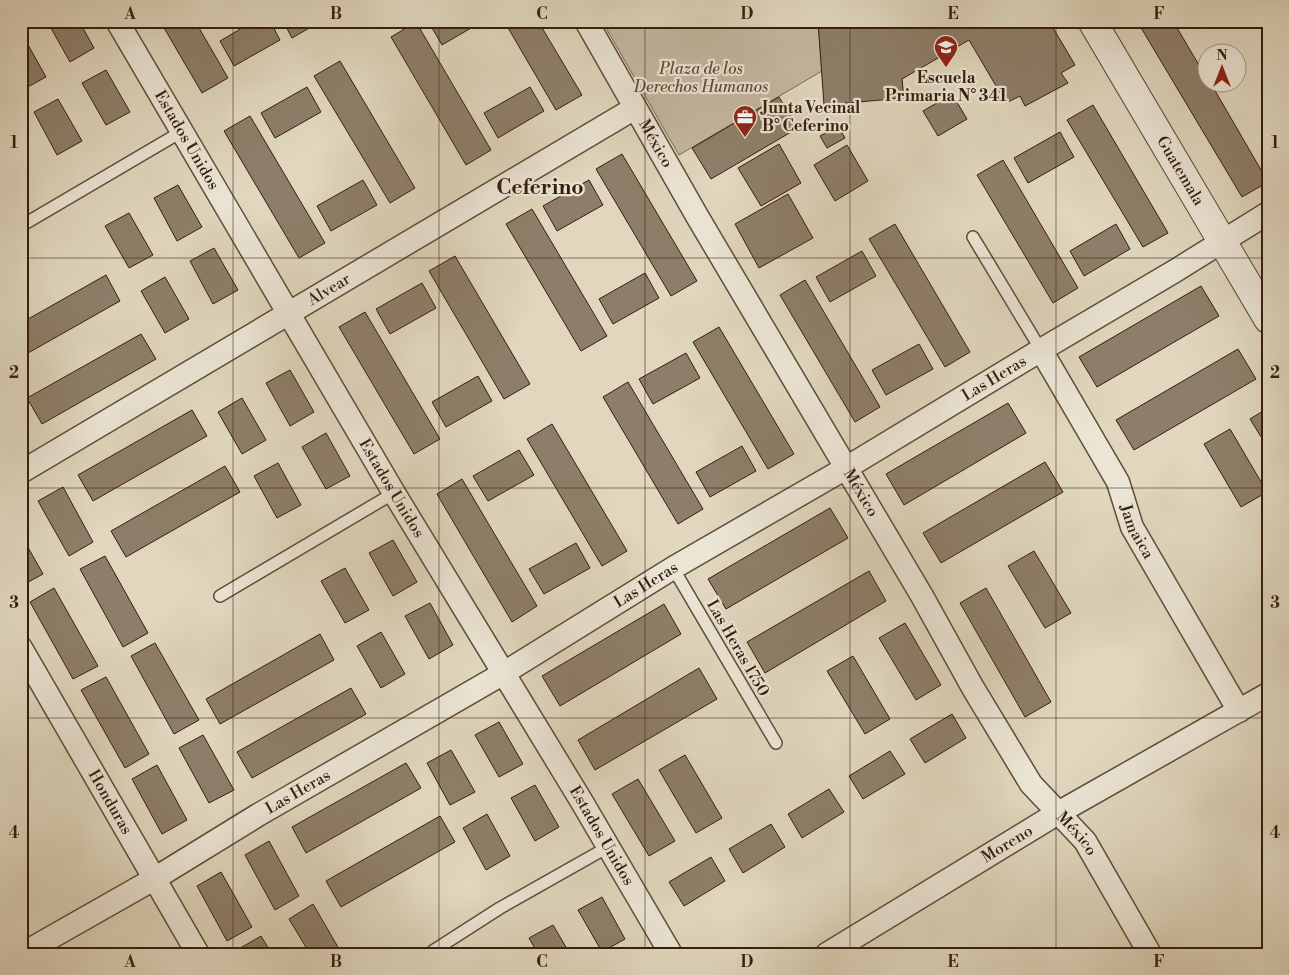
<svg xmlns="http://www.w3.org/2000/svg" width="1289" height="975" font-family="'Libre Bodoni',serif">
<rect width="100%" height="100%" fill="#e0d7be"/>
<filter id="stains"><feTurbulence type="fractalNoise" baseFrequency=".004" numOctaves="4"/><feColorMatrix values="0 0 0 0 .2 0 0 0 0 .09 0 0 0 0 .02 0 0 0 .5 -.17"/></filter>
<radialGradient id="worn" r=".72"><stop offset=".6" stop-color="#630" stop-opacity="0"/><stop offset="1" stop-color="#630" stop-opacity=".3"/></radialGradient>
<polygon fill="#c3b7a0" stroke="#7c6a56" points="602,21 818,21 822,71 679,155"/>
<g fill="#8e7e69" stroke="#361d0c">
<polygon points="47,21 79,21 94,48 70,62"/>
<polygon points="160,21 195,21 228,78 202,93"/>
<polygon points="254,21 270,21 280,40 234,66 220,41"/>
<polygon points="283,21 317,21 318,23 292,38"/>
<polygon points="428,21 483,21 442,45"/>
<polygon points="504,21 538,21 582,95 556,110"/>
<polygon points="818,21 1049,21 1075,65 1061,73 1068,83 1025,106 1020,96 1006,103 969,40 902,79 904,98 824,105"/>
<polygon points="1137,21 1173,21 1206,77 1206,82 1210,82 1268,182 1242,197"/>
<polygon points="416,22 491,150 466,165 391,37"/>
<polygon points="22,34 46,77 22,90 21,35"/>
<polygon points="340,61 415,188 390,203 314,76"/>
<polygon points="106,70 130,112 106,125 82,83"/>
<polygon points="307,87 321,112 275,138 261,113"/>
<polygon points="530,87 544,111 498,138 484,113"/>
<polygon points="952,94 967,119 938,136 923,111"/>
<polygon points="779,97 798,128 711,179 692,148"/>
<polygon points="58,99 82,141 57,155 34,112"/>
<polygon points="1093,105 1168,233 1143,247 1067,120"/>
<polygon points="250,116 325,243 299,258 224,131"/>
<polygon points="838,126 845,138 827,148 820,136"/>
<polygon points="1060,132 1074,157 1028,183 1014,158"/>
<polygon points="779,144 801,183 761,206 738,168"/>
<polygon points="847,145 868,181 835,201 814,165"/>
<polygon points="622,154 697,281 671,296 596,169"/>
<polygon points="1003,160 1078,288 1053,303 977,175"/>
<polygon points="363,180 377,205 331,231 317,206"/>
<polygon points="589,180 603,205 557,231 543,206"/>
<polygon points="178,185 202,227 177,241 154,198"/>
<polygon points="788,194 813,238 759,268 735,224"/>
<polygon points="532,209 607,336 581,351 506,224"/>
<polygon points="129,213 153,255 129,268 105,226"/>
<polygon points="895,224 970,352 945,367 869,239"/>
<polygon points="1116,224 1130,249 1084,276 1070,251"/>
<polygon points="214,248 238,290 213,304 190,261"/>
<polygon points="862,251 876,276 830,302 816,277"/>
<polygon points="455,256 530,384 504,399 429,271"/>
<polygon points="645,273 659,298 613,324 599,299"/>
<polygon points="106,275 120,301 21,357 21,323"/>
<polygon points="165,277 189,319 165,333 141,291"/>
<polygon points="805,280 880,407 855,422 780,295"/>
<polygon points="422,283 436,308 390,334 376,309"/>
<polygon points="1201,286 1219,316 1097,387 1079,357"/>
<polygon points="365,312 440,439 414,454 339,327"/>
<polygon points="719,327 794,454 768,469 693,342"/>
<polygon points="141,334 156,359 42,424 27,398"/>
<polygon points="919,344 933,369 886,395 872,370"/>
<polygon points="1238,349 1256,379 1134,450 1116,420"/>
<polygon points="686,353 700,378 653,404 639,379"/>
<polygon points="290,370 314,412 290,426 266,383"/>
<polygon points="478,376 492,401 446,427 432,402"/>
<polygon points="628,382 703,509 678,524 603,397"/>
<polygon points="242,398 266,440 242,454 218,412"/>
<polygon points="1008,403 1026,433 904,505 886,474"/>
<polygon points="1268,408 1268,448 1250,419"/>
<polygon points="192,410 207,436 93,501 78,475"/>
<polygon points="552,424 627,551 602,566 527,439"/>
<polygon points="1230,429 1267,492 1241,507 1204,444"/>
<polygon points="326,433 350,476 326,489 302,447"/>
<polygon points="742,446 756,471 710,497 696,472"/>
<polygon points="519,450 534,475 488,501 473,476"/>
<polygon points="1045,462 1063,492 941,563 923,533"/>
<polygon points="278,463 301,505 277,518 254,476"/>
<polygon points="225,466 240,492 126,557 111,531"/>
<polygon points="462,479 537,606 512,622 437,494"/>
<polygon points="63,487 93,542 69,556 38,501"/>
<polygon points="830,508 848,538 726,609 708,579"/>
<polygon points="21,535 43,574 21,586"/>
<polygon points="393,540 417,582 393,596 369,553"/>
<polygon points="576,543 590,568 544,594 529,569"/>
<polygon points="1034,551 1071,613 1045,628 1008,566"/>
<polygon points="105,556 148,633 123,647 80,569"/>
<polygon points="345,568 369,610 345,623 321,581"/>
<polygon points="869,571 886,601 765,673 747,642"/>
<polygon points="54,588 98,666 73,679 30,602"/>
<polygon points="986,588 1051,702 1025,717 960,603"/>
<polygon points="430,603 453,645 429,659 405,616"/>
<polygon points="664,604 681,634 560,706 542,676"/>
<polygon points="905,623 941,685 916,700 879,638"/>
<polygon points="381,632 405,674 381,688 357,646"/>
<polygon points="320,634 334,660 220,724 206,699"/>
<polygon points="155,643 199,720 174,734 131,656"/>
<polygon points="853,656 890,719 865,734 827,671"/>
<polygon points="699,668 717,699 595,770 578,740"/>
<polygon points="106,677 149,754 125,768 81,690"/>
<polygon points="351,688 366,714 252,778 237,752"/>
<polygon points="952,714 966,738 925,763 910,739"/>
<polygon points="499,722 523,764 499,777 475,735"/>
<polygon points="203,735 234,790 209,803 179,748"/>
<polygon points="451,750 475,792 450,805 427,763"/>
<polygon points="890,751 905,774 863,799 849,776"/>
<polygon points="685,755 722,818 696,833 659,770"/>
<polygon points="406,763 421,788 306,853 292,827"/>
<polygon points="157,765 187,820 162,834 132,779"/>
<polygon points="638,779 675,841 649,856 612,794"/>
<polygon points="535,785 559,827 535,841 511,798"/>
<polygon points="829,789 844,812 802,838 788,814"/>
<polygon points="487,814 510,856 486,870 463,828"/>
<polygon points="440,816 455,842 341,907 326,881"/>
<polygon points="771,824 785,847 743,873 729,849"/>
<polygon points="269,841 299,896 275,910 245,855"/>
<polygon points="711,857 725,881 684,906 669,882"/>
<polygon points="221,872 252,927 227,941 197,886"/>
<polygon points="602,897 625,939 602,952 578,910"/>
<polygon points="313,904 342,954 310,954 289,919"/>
<polygon points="553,925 570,954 538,954 529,938"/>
<polygon points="261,936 272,954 239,954 237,950"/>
</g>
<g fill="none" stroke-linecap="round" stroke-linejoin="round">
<g stroke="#604c38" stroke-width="14">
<g id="service">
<polyline points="21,226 181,132"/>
<polyline points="973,237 1041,350"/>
<polyline points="673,568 776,743"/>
<polyline points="220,596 394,493"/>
<polyline points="433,951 500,908 608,847"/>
</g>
</g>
<g stroke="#604c38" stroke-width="25">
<g id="minor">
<path id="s1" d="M117,21L394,493L582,802L671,954"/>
<path id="s2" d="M586,21L697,216L922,596L973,688L1031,784L1085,841L1150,954"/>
<path id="s3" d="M1041,350L1118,482L1132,527L1239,711"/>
<path id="s4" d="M21,472L635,108"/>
<path id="s5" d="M21,648L198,954"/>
<path id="s6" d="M22,954L154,879L258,815L504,673L673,568L846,468L1041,350L1175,271L1268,213"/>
<path id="s7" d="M827,954L1058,813L1268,694"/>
</g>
</g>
<g stroke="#604c38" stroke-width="30">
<g id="tertiary">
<path id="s8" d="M1092,21L1268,319"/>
</g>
</g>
<use href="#service" stroke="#ebe5d5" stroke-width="11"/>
<use href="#minor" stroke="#ebe5d5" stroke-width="22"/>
<use href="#tertiary" stroke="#ebe5d5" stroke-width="28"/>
</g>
<path fill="none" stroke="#361d0c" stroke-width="1" stroke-opacity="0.55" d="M233,21V954M439,21V954M645,21V954M850,21V954M1056,21V954M21,258H1268M21,488H1268M21,718H1268"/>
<defs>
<g id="school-pin" transform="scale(1.25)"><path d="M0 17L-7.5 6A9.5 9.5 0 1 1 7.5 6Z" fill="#8f2418" stroke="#ebe5d5"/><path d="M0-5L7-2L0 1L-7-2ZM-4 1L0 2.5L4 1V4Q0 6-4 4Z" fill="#fff"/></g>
<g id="office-pin" transform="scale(1.25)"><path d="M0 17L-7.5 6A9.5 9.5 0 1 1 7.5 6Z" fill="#8f2418" stroke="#ebe5d5"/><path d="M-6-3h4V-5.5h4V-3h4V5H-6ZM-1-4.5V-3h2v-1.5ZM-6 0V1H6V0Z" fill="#fff"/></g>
</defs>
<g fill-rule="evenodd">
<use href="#school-pin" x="946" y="47"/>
<use href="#office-pin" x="745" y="117"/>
</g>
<g text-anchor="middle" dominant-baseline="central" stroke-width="4.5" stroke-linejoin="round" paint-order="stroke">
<g font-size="16" font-style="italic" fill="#604b38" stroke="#ebe5d5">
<text x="701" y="69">Plaza de los<tspan x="701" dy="18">Derechos Humanos</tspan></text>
</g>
<g font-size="16" font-weight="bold" fill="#361d0c" stroke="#ebe5d5">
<text x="946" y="78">Escuela<tspan x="946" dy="18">Primaria N° 341</tspan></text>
<text x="762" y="108" text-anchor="start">Junta Vecinal<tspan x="762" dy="18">B° Ceferino</tspan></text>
</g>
<g font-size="16" fill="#361d0c" stroke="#ebe5d5">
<text stroke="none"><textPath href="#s1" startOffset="138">Estados Unidos</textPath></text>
<text stroke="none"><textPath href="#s2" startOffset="141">México</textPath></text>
<text stroke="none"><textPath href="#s8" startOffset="174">Guatemala</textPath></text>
<text stroke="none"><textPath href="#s4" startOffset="358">Alvear</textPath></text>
<text stroke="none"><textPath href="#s6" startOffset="1130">Las Heras</textPath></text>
<text stroke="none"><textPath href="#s1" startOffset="542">Estados Unidos</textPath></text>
<text stroke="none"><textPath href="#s2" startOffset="546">México</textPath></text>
<text stroke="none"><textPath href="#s3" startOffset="206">Jamaica</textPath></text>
<text stroke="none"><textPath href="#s6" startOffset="725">Las Heras</textPath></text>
<text transform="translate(738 648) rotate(60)">Las Heras 1750</text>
<text stroke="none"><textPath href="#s6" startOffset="320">Las Heras</textPath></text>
<text stroke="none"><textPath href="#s5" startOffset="178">Honduras</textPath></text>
<text stroke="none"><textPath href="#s1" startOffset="948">Estados Unidos</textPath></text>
<text stroke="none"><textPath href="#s2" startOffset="951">México</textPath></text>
<text stroke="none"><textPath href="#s7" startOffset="211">Moreno</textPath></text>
</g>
<g font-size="21" font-weight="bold" fill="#361d0c" stroke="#ebe5d5">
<text x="540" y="188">Ceferino</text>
</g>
</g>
<rect width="1289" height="975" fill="none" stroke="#e0d7be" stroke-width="55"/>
<g transform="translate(1222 68)"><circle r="24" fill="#ebe5d5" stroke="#a39585"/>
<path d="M0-4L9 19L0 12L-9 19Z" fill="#8f2418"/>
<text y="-8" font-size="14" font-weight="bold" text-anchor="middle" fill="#361d0c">N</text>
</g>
<rect x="28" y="28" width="1234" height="920" fill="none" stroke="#361d0c" stroke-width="2"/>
<g font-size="16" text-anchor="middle" font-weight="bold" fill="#361d0c">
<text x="130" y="19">A</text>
<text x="336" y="19">B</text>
<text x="542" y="19">C</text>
<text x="747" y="19">D</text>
<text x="953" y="19">E</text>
<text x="1159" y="19">F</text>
<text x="14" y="148">1</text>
<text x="1275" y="148">1</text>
<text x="14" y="378">2</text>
<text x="1275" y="378">2</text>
<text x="14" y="608">3</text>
<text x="1275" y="608">3</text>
<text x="14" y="838">4</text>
<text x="1275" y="838">4</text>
<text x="130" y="967">A</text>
<text x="336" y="967">B</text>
<text x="542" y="967">C</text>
<text x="747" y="967">D</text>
<text x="953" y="967">E</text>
<text x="1159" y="967">F</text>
</g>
<rect width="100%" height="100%" filter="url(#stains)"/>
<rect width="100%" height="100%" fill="url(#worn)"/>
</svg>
